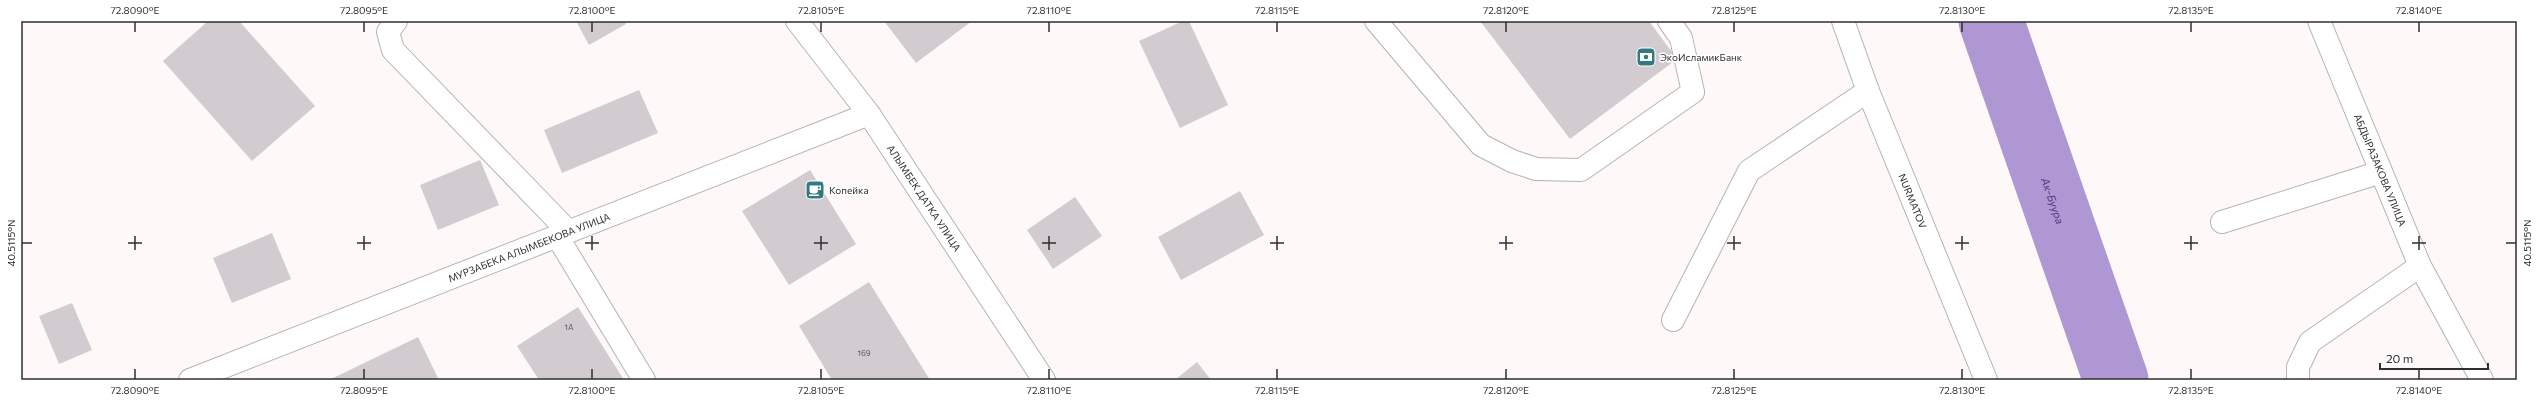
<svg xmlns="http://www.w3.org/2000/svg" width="2538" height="401" font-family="Commissioner,sans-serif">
<rect width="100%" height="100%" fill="#fef8f9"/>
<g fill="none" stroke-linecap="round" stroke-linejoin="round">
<path stroke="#ae97d2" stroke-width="65" id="s1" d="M1991,21L2116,380"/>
</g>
<g fill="#d2ccd0">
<polygon points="208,21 239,21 315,106 252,161 163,61"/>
<polygon points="576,21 624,21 626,24 589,45"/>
<polygon points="884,21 972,21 916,63"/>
<polygon points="1183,21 1189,21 1228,105 1180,128 1139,41"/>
<polygon points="1480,21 1649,21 1677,59 1570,139"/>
<polygon points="639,90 658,133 562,173 544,130"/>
<polygon points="480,160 499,205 438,230 420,185"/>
<polygon points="810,170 856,244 789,285 742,211"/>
<polygon points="1240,191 1264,235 1181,280 1158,237"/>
<polygon points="1075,197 1102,236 1053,269 1027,230"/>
<polygon points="272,233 291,279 232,303 213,258"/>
<polygon points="869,282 930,380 832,380 799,326"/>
<polygon points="72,303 92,350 59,364 39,316"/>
<polygon points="578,307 624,380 539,380 517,346"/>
<polygon points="418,337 439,380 329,380"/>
<polygon points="1197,362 1211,380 1175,380"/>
</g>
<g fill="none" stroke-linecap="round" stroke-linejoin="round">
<g stroke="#b9b1b2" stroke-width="24">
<g id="minor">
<polyline points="396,21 388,32 393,50 568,231"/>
<polyline points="1376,21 1481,145 1512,161 1536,169 1581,170 1693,92 1681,38 1669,21"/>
<path id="s2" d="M1843,21L1868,91L1986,380"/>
<path id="s3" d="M2319,21L2420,266L2482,380"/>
<polyline points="2222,222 2381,172"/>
<polyline points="557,236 644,380"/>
<polyline points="1673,320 1749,171 1868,91"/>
<path id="s4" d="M190,380L869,114"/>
<polyline points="2298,380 2298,367 2310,342 2420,266"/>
</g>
</g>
<g stroke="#b9b1b2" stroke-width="24">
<g id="major">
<path id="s5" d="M797,21L869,114L1044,380"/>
</g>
</g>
<use href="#minor" stroke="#fff" stroke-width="22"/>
<use href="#major" stroke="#fff" stroke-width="22"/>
</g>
<path fill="none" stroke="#312e2e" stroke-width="1.5" d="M135,22V32M364,22V32M592,22V32M821,22V32M1049,22V32M1277,22V32M1506,22V32M1734,22V32M1962,22V32M2191,22V32M2419,22V32M135,236V250M364,236V250M592,236V250M821,236V250M1049,236V250M1277,236V250M1506,236V250M1734,236V250M1962,236V250M2191,236V250M2419,236V250M22,243H32M128,243H142M357,243H371M585,243H599M814,243H828M1042,243H1056M1270,243H1284M1499,243H1513M1727,243H1741M1955,243H1969M2184,243H2198M2412,243H2426M2506,243H2516M135,369V379M364,369V379M592,369V379M821,369V379M1049,369V379M1277,369V379M1506,369V379M1734,369V379M1962,369V379M2191,369V379M2419,369V379"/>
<defs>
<g id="bank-square" transform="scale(1)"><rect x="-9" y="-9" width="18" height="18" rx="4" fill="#327a81" stroke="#fff"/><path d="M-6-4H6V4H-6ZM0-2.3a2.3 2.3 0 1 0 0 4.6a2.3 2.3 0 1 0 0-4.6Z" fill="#fff"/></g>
<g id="cafe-square" transform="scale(1)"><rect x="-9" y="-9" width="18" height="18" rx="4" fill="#327a81" stroke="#fff"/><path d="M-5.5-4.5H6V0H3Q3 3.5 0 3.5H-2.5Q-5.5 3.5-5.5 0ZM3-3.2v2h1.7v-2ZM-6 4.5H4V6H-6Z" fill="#fff"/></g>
</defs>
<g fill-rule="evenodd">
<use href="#bank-square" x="1646" y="57"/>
<use href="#cafe-square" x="815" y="190"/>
</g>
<g text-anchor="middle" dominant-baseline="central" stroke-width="3" stroke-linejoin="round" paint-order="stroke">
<g font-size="8" fill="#595656">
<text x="569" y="327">1А</text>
<text x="864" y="353">169</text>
</g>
<g font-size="10" fill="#312e2e" stroke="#fff" text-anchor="start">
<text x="1660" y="57">ЭкоИсламикБанк</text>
<text x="829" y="190">Копейка</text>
</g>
<g font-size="10" fill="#312e2e" stroke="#fff">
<text stroke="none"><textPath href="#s3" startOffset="161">АБДЫРАЗАКОВА УЛИЦА</textPath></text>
<text stroke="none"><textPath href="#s5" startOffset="218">АЛЫМБЕК ДАТКА УЛИЦА</textPath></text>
<text stroke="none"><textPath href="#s2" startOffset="193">NURMATOV</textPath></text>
<text stroke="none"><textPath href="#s4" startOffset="364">МУРЗАБЕКА АЛЫМБЕКОВА УЛИЦА</textPath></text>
</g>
<g font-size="11" font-style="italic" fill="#55357d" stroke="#fff">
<text stroke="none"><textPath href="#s1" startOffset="190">Ак-Буура</textPath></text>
</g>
</g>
<rect width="2538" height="401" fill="none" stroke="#ffffff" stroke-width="44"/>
<path d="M2380 363v6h108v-6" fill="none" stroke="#312e2e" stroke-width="2"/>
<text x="2386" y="363" font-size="12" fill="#312e2e" stroke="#ffffff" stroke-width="3" paint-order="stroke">20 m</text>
<rect x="22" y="22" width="2494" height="357" fill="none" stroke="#312e2e" stroke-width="1.5"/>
<g font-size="10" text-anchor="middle" fill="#312e2e">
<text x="135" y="14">72.8090°E</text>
<text x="364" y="14">72.8095°E</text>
<text x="592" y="14">72.8100°E</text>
<text x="821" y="14">72.8105°E</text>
<text x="1049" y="14">72.8110°E</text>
<text x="1277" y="14">72.8115°E</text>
<text x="1506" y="14">72.8120°E</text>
<text x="1734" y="14">72.8125°E</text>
<text x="1962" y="14">72.8130°E</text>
<text x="2191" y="14">72.8135°E</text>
<text x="2419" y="14">72.8140°E</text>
<text transform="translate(11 243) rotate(-90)" y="4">40.5115°N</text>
<text transform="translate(2527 243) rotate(-90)" y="4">40.5115°N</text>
<text x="135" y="394">72.8090°E</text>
<text x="364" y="394">72.8095°E</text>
<text x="592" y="394">72.8100°E</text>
<text x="821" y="394">72.8105°E</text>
<text x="1049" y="394">72.8110°E</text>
<text x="1277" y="394">72.8115°E</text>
<text x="1506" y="394">72.8120°E</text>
<text x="1734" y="394">72.8125°E</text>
<text x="1962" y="394">72.8130°E</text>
<text x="2191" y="394">72.8135°E</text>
<text x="2419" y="394">72.8140°E</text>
</g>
</svg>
